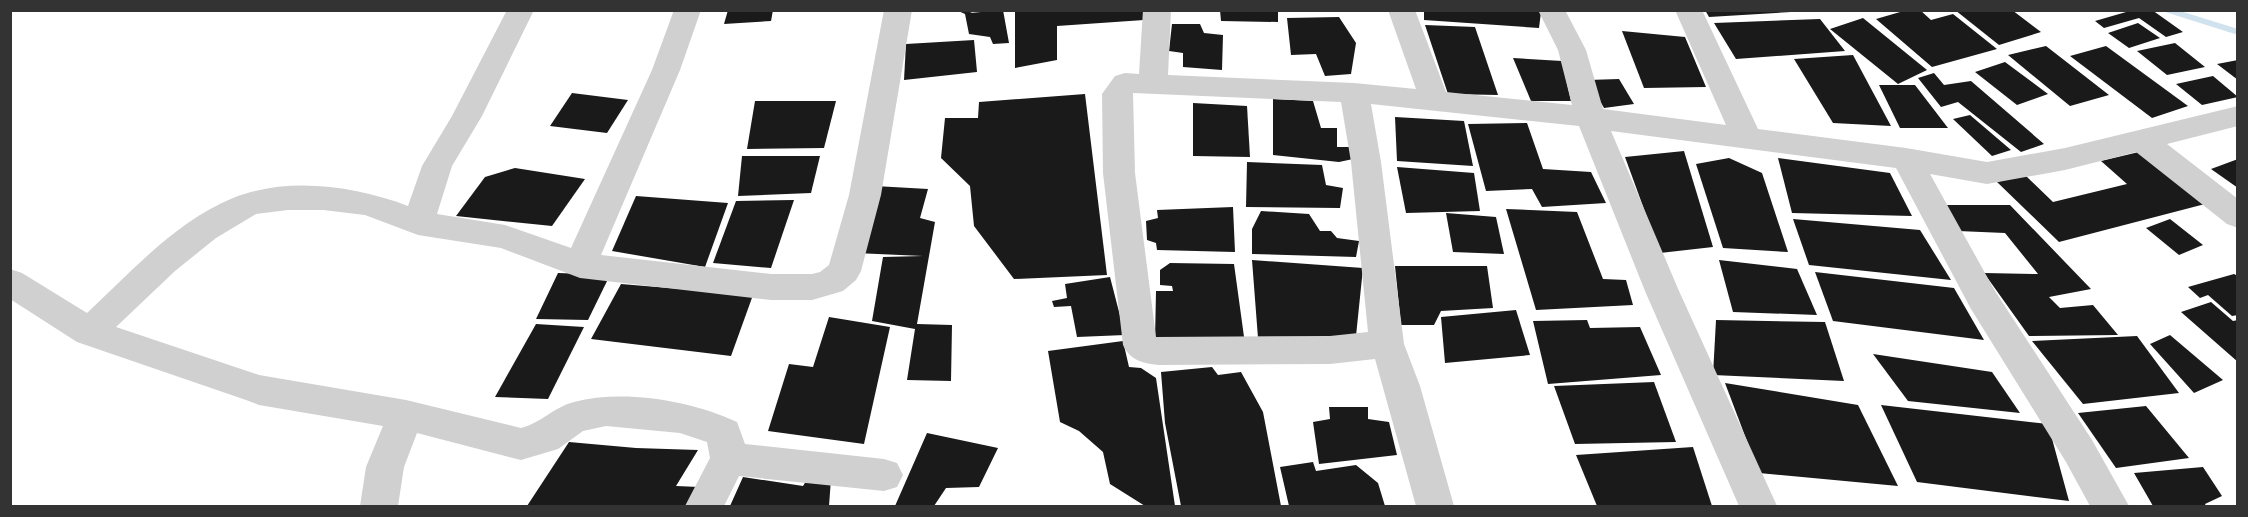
<svg xmlns="http://www.w3.org/2000/svg" width="2248" height="517" font-family="Cabin,sans-serif">
<rect width="100%" height="100%" fill="#fff"/>
<g fill="none" stroke-linecap="round" stroke-linejoin="round">
<polygon fill="#cfe2ee" fill-rule="evenodd" points="2159,10 2177,10 2238,29 2238,35"/>
</g>
<g fill="#1a1a1a">
<polygon points="728,10 773,10 771,21 724,24"/>
<polygon points="976,10 970,13 1003,10 1009,43 993,44 990,37 969,34 965,14 956,10"/>
<polygon points="1015,10 1143,10 1144,20 1057,26 1057,60 1015,68"/>
<polygon points="1220,10 1278,10 1278,22 1221,21"/>
<polygon points="1424,10 1530,10 1541,12 1539,28 1424,20"/>
<polygon points="1705,10 1791,10 1791,12 1709,17"/>
<polygon points="1907,10 1920,10 1931,20 1953,14 1997,49 1932,67 1876,19"/>
<polygon points="1955,10 2012,10 2041,32 1999,45"/>
<polygon points="2133,10 2152,10 2183,32 2166,37 2139,18 2104,28 2095,21"/>
<polygon points="1339,17 1356,43 1351,74 1325,76 1316,54 1291,55 1287,18"/>
<polygon points="1863,18 1927,70 1898,84 1830,29"/>
<polygon points="1820,19 1845,51 1736,59 1714,23"/>
<polygon points="2138,23 2160,38 2129,48 2108,33"/>
<polygon points="1172,24 1200,24 1204,33 1223,35 1222,70 1183,67 1183,53 1169,51"/>
<polygon points="1425,25 1475,27 1498,95 1448,94"/>
<polygon points="1622,31 1685,37 1706,87 1644,88"/>
<polygon points="974,40 977,72 904,80 906,44"/>
<polygon points="2175,43 2205,67 2167,75 2137,51"/>
<polygon points="2046,46 2109,95 2070,106 2008,55"/>
<polygon points="2106,46 2188,106 2152,118 2070,56"/>
<polygon points="1853,55 1891,126 1833,123 1794,59"/>
<polygon points="1513,58 1562,61 1571,101 1531,101"/>
<polygon points="2238,60 2238,80 2217,64"/>
<polygon points="2005,62 2048,94 2017,105 1975,72"/>
<polygon points="1934,73 1944,85 1971,81 2044,144 2021,152 1958,102 1941,107 1918,78"/>
<polygon points="2213,76 2238,97 2202,105 2176,84"/>
<polygon points="1619,79 1634,104 1604,108 1588,80"/>
<polygon points="1879,85 1915,85 1948,128 1900,128"/>
<polygon points="572,93 628,100 607,133 550,126"/>
<polygon points="1085,94 1107,275 1014,279 974,226 970,186 941,158 945,118 978,118 979,102"/>
<polygon points="1273,99 1313,101 1321,128 1337,128 1337,147 1351,147 1353,159 1339,162 1273,155"/>
<polygon points="755,101 836,101 824,148 747,149"/>
<polygon points="1193,103 1247,106 1250,157 1193,156"/>
<polygon points="1970,115 2011,150 1992,156 1953,119"/>
<polygon points="1395,117 1464,121 1473,166 1397,161"/>
<polygon points="1527,123 1543,169 1591,172 1606,203 1542,207 1532,189 1486,191 1468,124"/>
<polygon points="1684,151 1713,247 1660,253 1625,157"/>
<polygon points="2143,151 2205,204 2059,242 1997,182 2025,175 2053,202 2127,184 2101,161"/>
<polygon points="742,156 820,156 811,193 738,196"/>
<polygon points="1729,158 1762,173 1788,252 1723,248 1696,164"/>
<polygon points="1778,158 1890,173 1912,216 1792,213"/>
<polygon points="2238,159 2238,188 2211,169"/>
<polygon points="1247,162 1322,165 1326,185 1343,188 1340,208 1246,207"/>
<polygon points="1397,167 1474,173 1480,211 1406,213"/>
<polygon points="515,168 585,179 552,226 456,216 485,177"/>
<polygon points="875,186 928,189 920,218 935,222 917,324 952,325 951,381 907,380 915,329 872,321 883,257 923,256 855,253"/>
<polygon points="636,196 728,203 705,267 612,251"/>
<polygon points="794,200 771,268 713,263 736,201"/>
<polygon points="1942,205 2010,205 2091,289 2049,297 2060,308 2093,305 2118,335 2029,336 1984,273 2038,274 2005,233 1958,231"/>
<polygon points="1233,207 1235,252 1157,250 1156,243 1147,240 1146,221 1158,218 1157,210"/>
<polygon points="1506,209 1577,212 1603,279 1626,280 1633,305 1536,310"/>
<polygon points="1261,211 1309,214 1320,231 1331,231 1337,238 1359,241 1356,257 1252,254 1252,229"/>
<polygon points="1446,213 1496,217 1504,254 1453,252"/>
<polygon points="1793,219 1920,230 1951,280 1809,265"/>
<polygon points="2170,219 2203,245 2179,255 2146,228"/>
<polygon points="1252,260 1363,268 1356,336 1258,338"/>
<polygon points="1719,260 1797,269 1817,315 1733,312"/>
<polygon points="1170,263 1234,264 1245,344 1155,341 1156,291 1173,291 1172,286 1160,285 1160,270"/>
<polygon points="1395,266 1487,266 1493,308 1441,311 1434,325 1401,325"/>
<polygon points="1815,272 1954,288 1984,340 1833,321"/>
<polygon points="558,273 610,275 588,320 536,319"/>
<polygon points="2234,274 2238,276 2238,315 2232,316 2208,295 2200,298 2188,287"/>
<polygon points="1110,277 1125,335 1077,337 1071,306 1054,307 1052,301 1067,298 1065,284"/>
<polygon points="621,284 753,295 731,356 591,339"/>
<polygon points="2211,302 2233,321 2238,320 2238,362 2181,312"/>
<polygon points="1516,310 1530,355 1445,363 1441,317"/>
<polygon points="829,317 890,327 864,444 768,431 789,364 813,367"/>
<polygon points="1587,320 1590,328 1640,327 1661,375 1548,384 1533,321"/>
<polygon points="1716,320 1825,322 1844,381 1713,375"/>
<polygon points="536,324 584,327 548,399 495,397"/>
<polygon points="2170,335 2223,380 2194,393 2150,344"/>
<polygon points="2137,336 2179,393 2083,404 2032,341"/>
<polygon points="1123,341 1129,367 1141,368 1156,378 1175,506 1145,506 1110,484 1103,452 1079,431 1060,422 1048,351"/>
<polygon points="1873,354 1992,372 2020,413 1908,401"/>
<polygon points="1212,367 1218,375 1241,372 1263,412 1281,506 1181,506 1165,423 1161,372"/>
<polygon points="1654,382 1676,442 1575,444 1554,386"/>
<polygon points="1725,383 1858,405 1898,486 1759,473"/>
<polygon points="1881,405 2048,424 2069,501 1917,482"/>
<polygon points="2146,406 2189,458 2116,468 2078,413"/>
<polygon points="1329,407 1368,407 1368,419 1389,422 1397,455 1319,464 1313,422 1330,419"/>
<polygon points="927,433 998,448 979,487 946,488 934,506 895,506"/>
<polygon points="569,442 636,448 698,450 676,486 699,487 691,506 527,506"/>
<polygon points="1693,447 1712,506 1597,506 1576,455"/>
<polygon points="1313,462 1316,471 1356,465 1378,483 1385,506 1289,506 1280,467"/>
<polygon points="2203,467 2222,496 2205,504 2206,506 2153,506 2134,473"/>
<polygon points="743,477 803,486 808,478 831,479 829,506 730,506"/>
</g>
<g fill="none" stroke-linecap="round" stroke-linejoin="round">
<g fill="#d0d0d0" fill-rule="evenodd">
<path d="M507,10H534L482,116L452,166L437,214L505,225L571,248L652,70L674,10H701L680,70L601,255L771,274H812L820,272L829,265L849,195L884,10H912L881,195L861,271L856,280L843,291L812,300H771L580,278L501,248L418,235L365,215L323,210H288L256,214L216,238L175,271L116,327L259,375L406,400L521,428C541,423 554,407 574,402C624,389 691,401 737,422L745,444L884,459L897,463L903,475L897,487L884,491L739,476L724,506H685L710,458L707,442L680,433L606,426L583,431L558,449L521,460L417,433L404,467L398,506H360L366,467L383,426L259,405L246,400L77,342L10,299V269L22,273L87,313C131,272 176,221 233,198C288,176 355,186 408,206L422,166L452,116Z"/>
<path d="M1143,10H1171L1168,75L1354,83L1416,89L1388,10H1415L1446,92L1572,105L1558,50L1538,10H1565L1586,50L1603,109L1726,125L1675,10H1702L1758,129L1906,148L1987,162L2065,148L2238,106V126L2167,144L2238,199V228L2227,224L2136,152L2065,170L1987,184L1930,174L1995,291L2092,440L2129,506H2090L2066,462L1971,309L1896,168L1611,131L1679,291L1777,506H1739L1645,291L1579,126L1371,104L1381,162L1404,344L1420,386L1454,506H1416L1375,359L1330,364L1158,365C1142,363 1130,360 1123,345L1103,173L1102,94L1115,76L1125,73L1139,74ZM1133,93L1341,102L1351,162L1368,332L1330,336L1156,337L1135,173Z"/>
</g>
</g>
<rect width="2248" height="517" fill="none" stroke="#333333" stroke-width="24"/>
</svg>
